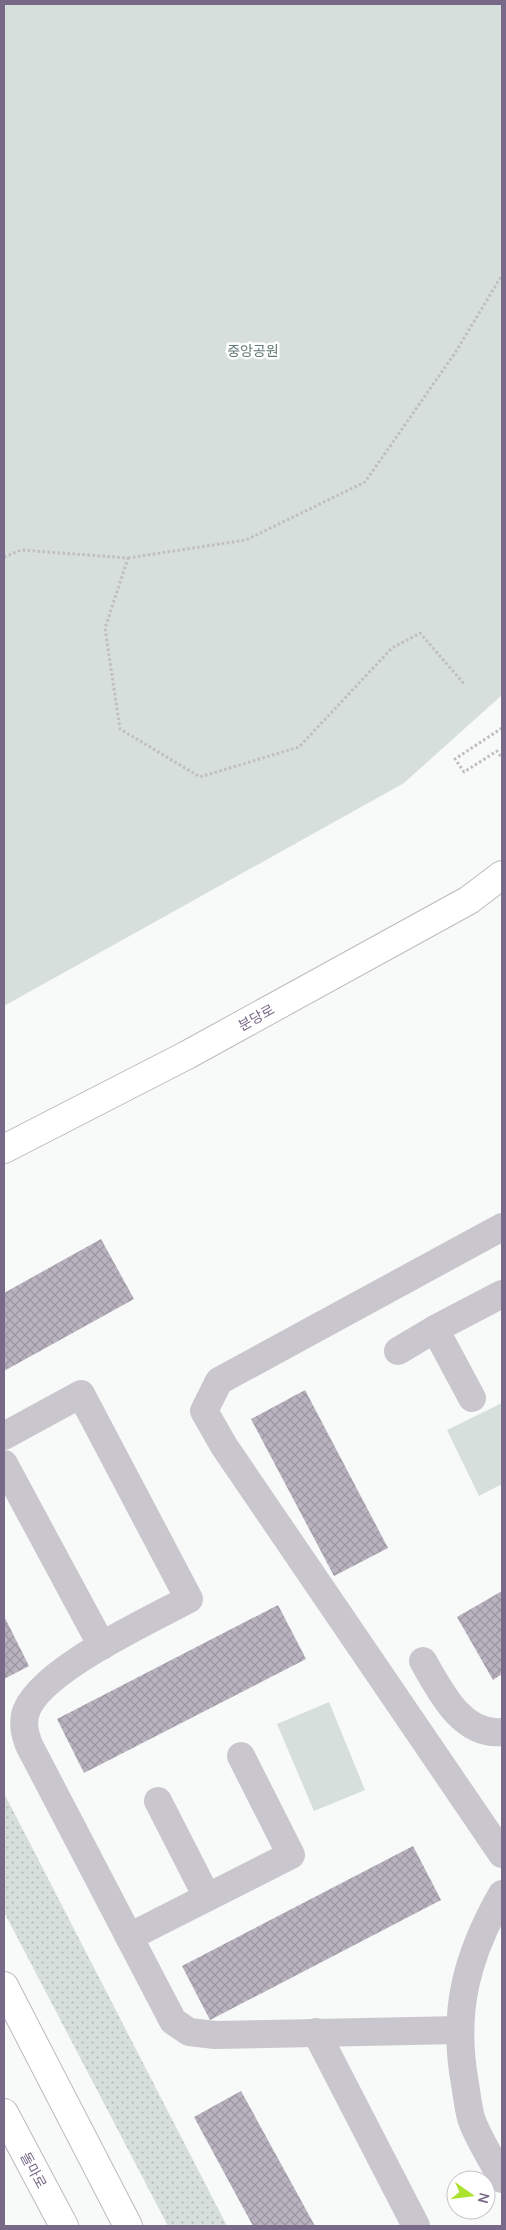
<svg xmlns="http://www.w3.org/2000/svg" width="506" height="2230" font-family="Manrope,'Noto Sans KR',sans-serif">
<defs>
<pattern id="grass-dots" width="8" height="8" patternUnits="userSpaceOnUse" patternTransform="scale(1.25)"><rect width="8" height="8" fill="#d7dfdc"/><path d="M2 2h.1M6 6h.1" fill="none" stroke="#b3b9b8" stroke-width="1.8" stroke-linecap="round"/></pattern>
<pattern id="building-cross-hatch" width="8" height="8" patternUnits="userSpaceOnUse" patternTransform="scale(1.25)"><rect width="8" height="8" fill="#b9b3c0"/><path d="M0 0l8 8M0 8l8-8" fill="none" stroke="#9b96a2"/></pattern>
</defs>
<rect width="100%" height="100%" fill="#f7faf8"/>
<polygon fill="url(#grass-dots)" points="4,1793 227,2226 168,2226 4,1912"/>
<g fill="#d7dfdc">
<polygon points="4,4 502,4 502,695 404,783 4,1006"/>
<polygon points="502,1403 502,1484 479,1496 447,1430"/>
<polygon points="329,1702 365,1790 314,1811 277,1724"/>
</g>
<g fill="url(#building-cross-hatch)">
<polygon points="101,1239 134,1299 4,1371 4,1293"/>
<polygon points="305,1390 388,1548 334,1576 251,1419"/>
<polygon points="502,1591 502,1674 493,1680 457,1617"/>
<polygon points="278,1605 306,1659 84,1773 57,1719"/>
<polygon points="4,1616 29,1666 4,1679"/>
<polygon points="413,1846 441,1900 210,2020 182,1966"/>
<polygon points="241,2091 315,2226 253,2226 194,2117"/>
</g>
<g fill="none" stroke-linecap="round" stroke-linejoin="round">
<g stroke="#bdb9c1" stroke-width="30">
<g id="major">
<polyline points="4,1149 187,1055 469,900 502,875"/>
<polyline points="4,1986 128,2226"/>
<polyline points="4,2113 64,2226"/>
</g>
</g>
<g stroke="#c0bdc3" stroke-width="3" stroke-dasharray="2.5 2.5" stroke-linecap="butt">
<polyline points="4,557 21,550 128,558 105,628 120,729 200,777 299,747 392,648 420,633 465,685"/>
<polyline points="128,558 246,540 365,482 455,353 502,275"/>
<polyline points="502,728 455,759 464,772 497,751 502,758"/>
</g>
<g stroke="#cac6cd" stroke-width="28">
<polyline points="502,1227 219,1381 204,1411 224,1446 502,1854"/>
<polyline points="398,1351 435,1329"/>
<polyline points="472,1398 435,1329 502,1294"/>
<path d="M4,1436L81,1394L189,1599C151,1620 35,1672 25,1715C23,1726 25,1734 29,1745L173,2021L189,2032L215,2035L460,2030"/>
<polyline points="4,1464 102,1646"/>
<path d="M423,1661C440,1690 461,1736 502,1732"/>
<polyline points="158,1801 207,1897"/>
<path d="M502,1894C466,1957 452,2012 465,2084C467,2095 468,2107 471,2118C478,2139 492,2159 502,2179"/>
<polyline points="129,1937 291,1855 241,1756"/>
<polyline points="316,2032 416,2226"/>
</g>
<use href="#major" stroke="#fff" stroke-width="28"/>
</g>
<g text-anchor="middle" dominant-baseline="central" stroke-width="5" stroke-linejoin="round" paint-order="stroke">
<g font-size="14" fill="#647a77" stroke="#fff">
<text x="253" y="350">중앙공원</text>
</g>
<g font-size="14" fill="#796988" stroke="#fff">
<text transform="translate(256 1017) rotate(-29)">분당로</text>
<text transform="translate(34 2170) rotate(62)">돌마로</text>
</g>
</g>
<rect width="506" height="2230" fill="none" stroke="#796988" stroke-width="10"/>
<g transform="translate(471 2195) rotate(104)"><circle r="24" fill="#ffffff" stroke="#c9c3cf"/>
<path d="M0-4L9 19L0 12L-9 19Z" fill="#abe32e"/>
<text y="-8" font-size="14" font-weight="bold" text-anchor="middle" fill="#796988">N</text>
</g>
</svg>
